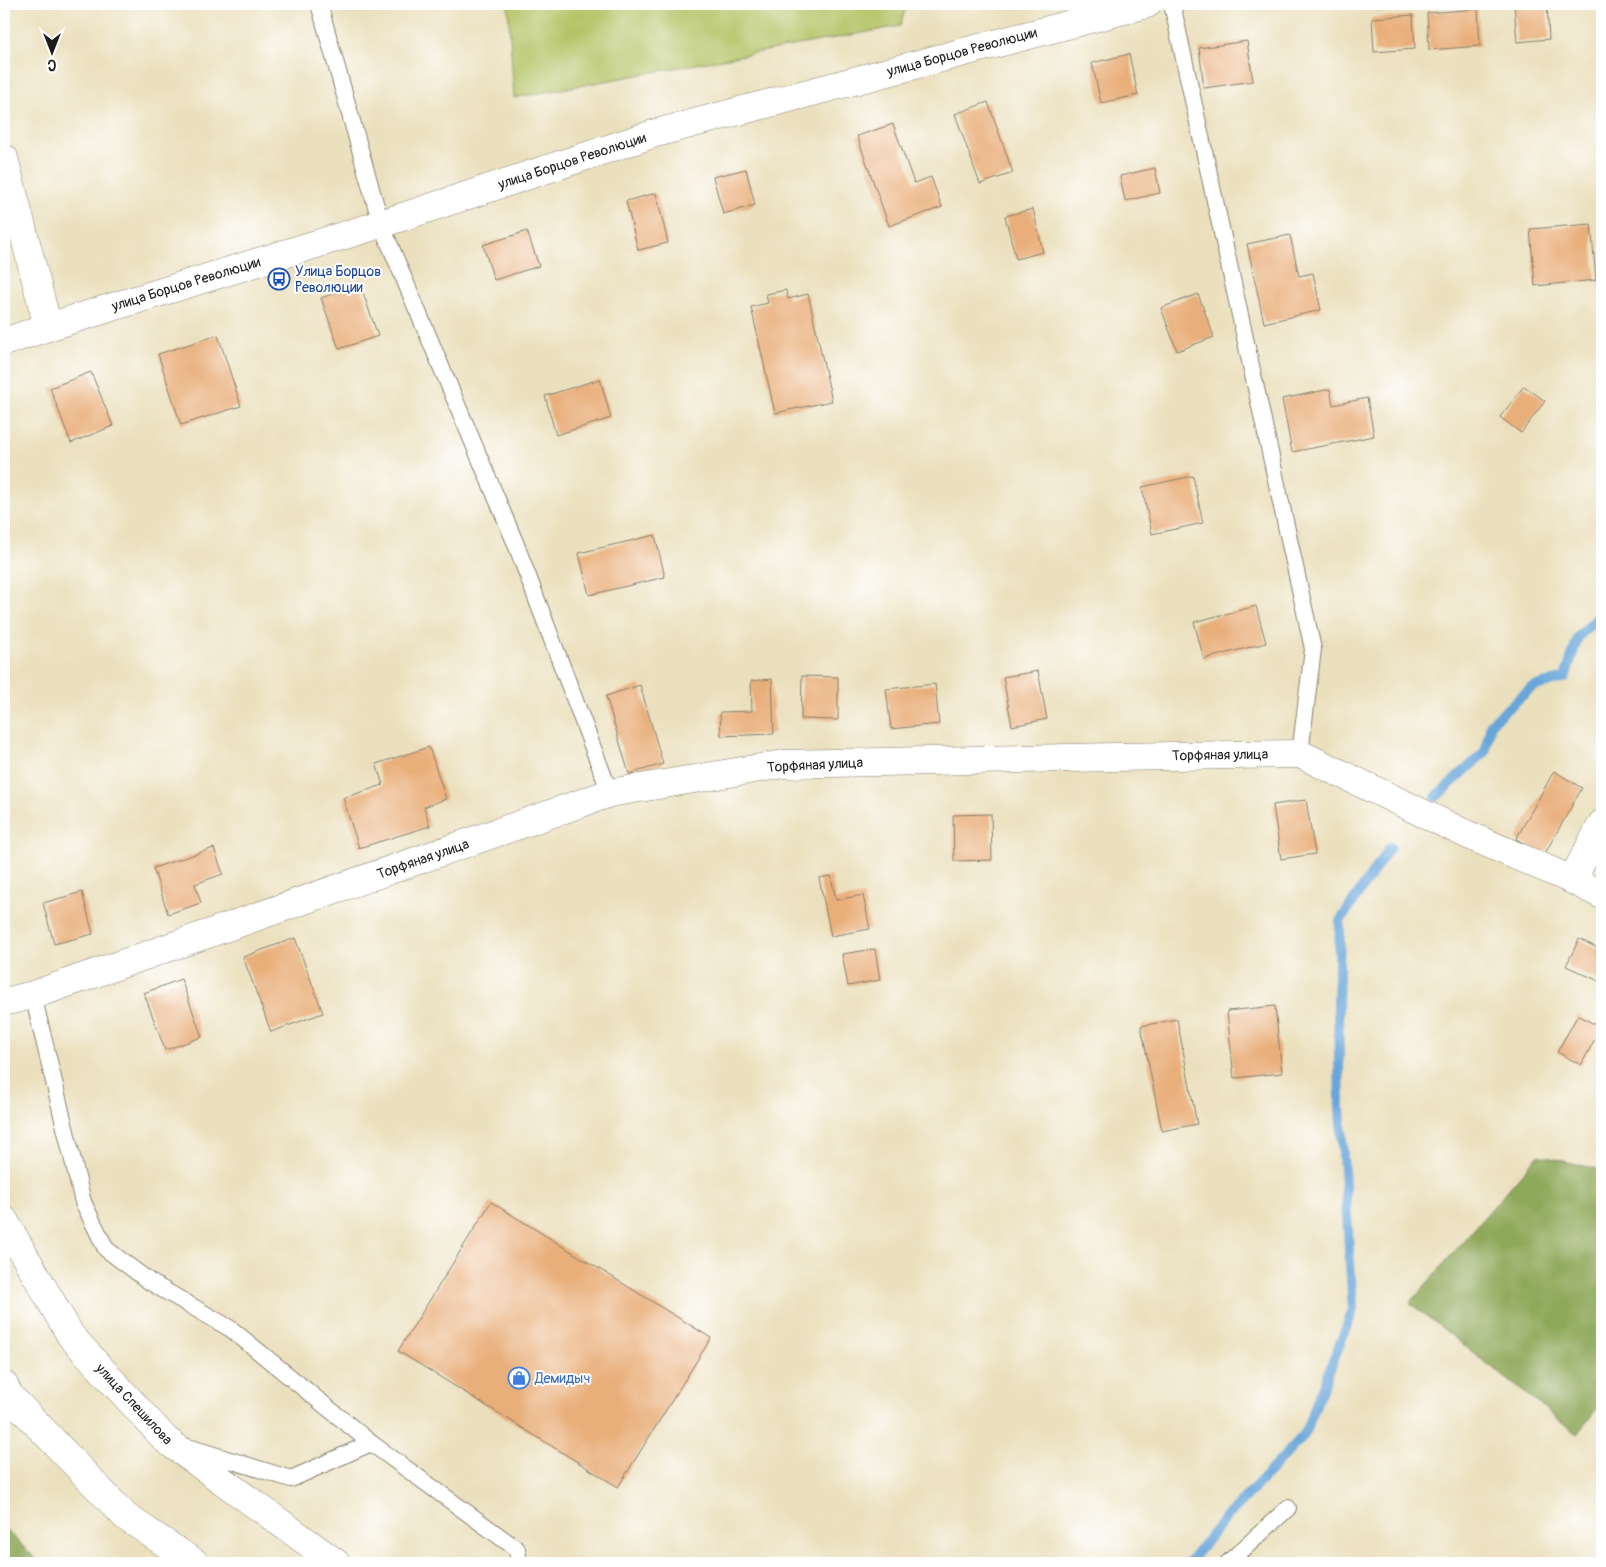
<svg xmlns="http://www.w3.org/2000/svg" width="1606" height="1567" font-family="Pangolin,sans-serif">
<rect width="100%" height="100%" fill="#fff"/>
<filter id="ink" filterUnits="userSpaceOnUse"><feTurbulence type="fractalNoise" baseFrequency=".02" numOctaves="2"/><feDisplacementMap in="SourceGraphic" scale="10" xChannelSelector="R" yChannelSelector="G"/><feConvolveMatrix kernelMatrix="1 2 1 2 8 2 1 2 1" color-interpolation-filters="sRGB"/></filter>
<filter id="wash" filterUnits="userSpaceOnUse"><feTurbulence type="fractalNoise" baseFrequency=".0096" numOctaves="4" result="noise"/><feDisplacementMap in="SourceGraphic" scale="20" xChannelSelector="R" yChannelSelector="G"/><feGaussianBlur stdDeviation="1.12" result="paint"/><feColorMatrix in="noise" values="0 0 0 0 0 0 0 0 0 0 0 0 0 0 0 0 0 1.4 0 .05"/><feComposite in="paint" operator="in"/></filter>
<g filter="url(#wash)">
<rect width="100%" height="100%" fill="#ebe0bd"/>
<polygon fill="#b4c365" stroke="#687040" points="508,4 907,4 900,26 514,98"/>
<g fill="#8fa95a" stroke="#56623b">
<polygon points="1538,1155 1602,1170 1602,1402 1577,1434 1410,1303"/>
<polygon points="4,1528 40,1563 4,1563"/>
</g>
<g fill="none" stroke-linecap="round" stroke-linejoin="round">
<g stroke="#68a5d9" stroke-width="10">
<polyline points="1436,797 1485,752 1491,723 1532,687 1565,678 1578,637 1602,613"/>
<polyline points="1188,1563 1225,1519 1304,1435 1353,1310 1340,1108 1338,1010 1340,921 1390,847"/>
</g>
</g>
<g id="blocks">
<g fill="#e9af7a">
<polygon points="1514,4 1547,4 1549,39 1517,42"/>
<polygon points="1478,9 1480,46 1429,50 1427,13"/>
<polygon points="1413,15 1415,49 1374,52 1372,18"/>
<polygon points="1247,41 1253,81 1204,88 1199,48"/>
<polygon points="1129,54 1138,95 1101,103 1092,63"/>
<polygon points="988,102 1013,173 980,184 955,114"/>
<polygon points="893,124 914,183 931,177 942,207 889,226 857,136"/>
<polygon points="1155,168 1160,193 1125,201 1120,176"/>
<polygon points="746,169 755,205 723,214 713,177"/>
<polygon points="656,193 668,243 638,250 626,201"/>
<polygon points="1033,209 1043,252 1016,259 1005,216"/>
<polygon points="1591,224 1596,280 1535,286 1530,229"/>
<polygon points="527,231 539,266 494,280 483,245"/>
<polygon points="1290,235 1299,276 1313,273 1321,310 1264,323 1247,244"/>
<polygon points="360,284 378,336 339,349 321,298"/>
<polygon points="786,290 788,299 808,294 832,401 775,413 751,307 768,303 766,294"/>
<polygon points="1198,294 1214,337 1177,351 1161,308"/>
<polygon points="218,335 241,406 181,425 158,354"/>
<polygon points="91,372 113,426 71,443 50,388"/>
<polygon points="600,379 611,418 556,435 545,396"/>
<polygon points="1524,386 1545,401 1521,433 1500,417"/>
<polygon points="1330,389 1333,405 1367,398 1374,436 1292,452 1282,399"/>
<polygon points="1193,476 1203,523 1152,534 1142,487"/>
<polygon points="655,535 665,577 589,595 579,553"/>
<polygon points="1256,606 1266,643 1204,659 1194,622"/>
<polygon points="1038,671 1047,719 1012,726 1003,677"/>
<polygon points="802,676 838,677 838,720 801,719"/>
<polygon points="772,679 774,734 721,736 720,712 752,711 751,681"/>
<polygon points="935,684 939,724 891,729 886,689"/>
<polygon points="640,685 663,764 629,774 606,696"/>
<polygon points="429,747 446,799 424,807 430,826 359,848 343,798 383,785 376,764"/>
<polygon points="1554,771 1582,788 1544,855 1516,839"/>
<polygon points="1306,800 1315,854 1281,859 1273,805"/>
<polygon points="991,814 992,860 954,861 953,815"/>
<polygon points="214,848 223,874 195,884 201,903 168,914 153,868"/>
<polygon points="831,876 836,900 863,895 870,929 831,936 819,878"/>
<polygon points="82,892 93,934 54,944 43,903"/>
<polygon points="295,938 323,1013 271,1032 243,957"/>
<polygon points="1579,939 1602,950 1602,975 1599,981 1566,966"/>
<polygon points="875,949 880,980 848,986 842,954"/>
<polygon points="181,979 202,1037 165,1050 144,993"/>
<polygon points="1275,1006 1282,1073 1234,1078 1227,1011"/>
<polygon points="1578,1015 1601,1028 1581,1065 1557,1052"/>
<polygon points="1177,1019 1197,1124 1162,1131 1141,1026"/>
<polygon points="491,1202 711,1338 618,1487 398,1351"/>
</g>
</g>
</g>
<g filter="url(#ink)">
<use href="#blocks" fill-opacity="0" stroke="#847e6c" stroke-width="1"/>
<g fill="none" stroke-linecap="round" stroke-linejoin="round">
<g stroke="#847e6c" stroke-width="18">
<g id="lane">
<polyline points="319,4 381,224 515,542 610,793"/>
<polyline points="1172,4 1313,649 1300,754"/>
<polyline points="33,995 83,1202 106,1249 150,1282 231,1329 371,1443 517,1549 519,1563"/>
<polyline points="188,1447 291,1479 371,1443"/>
<polyline points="1228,1563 1288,1508"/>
</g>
</g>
<g stroke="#847e6c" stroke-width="29">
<g id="street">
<polyline points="4,158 48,327"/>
<polyline points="4,342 48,327 381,224 656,133 1147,4"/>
<polyline points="1572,880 1602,824"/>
<polyline points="4,1002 33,995 610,793 784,764 1115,757 1300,754 1466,834 1572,880 1602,895"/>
</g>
</g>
<g stroke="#847e6c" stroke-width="29">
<g id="primary">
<polyline points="4,1220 71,1336 166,1440 336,1563"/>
<polyline points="4,1385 9,1395 126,1517 195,1563"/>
</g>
</g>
<use href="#lane" stroke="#fff" stroke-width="16"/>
<use href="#street" stroke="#fff" stroke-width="28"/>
<use href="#primary" stroke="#fff" stroke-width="28"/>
</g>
</g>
<defs>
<g id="bus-ring" transform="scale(1.125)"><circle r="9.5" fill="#fff" stroke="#1a4fb4" stroke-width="1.5"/><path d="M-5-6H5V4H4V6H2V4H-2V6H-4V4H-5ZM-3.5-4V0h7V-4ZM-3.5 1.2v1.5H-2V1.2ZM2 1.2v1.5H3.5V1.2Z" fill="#1a4fb4"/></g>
<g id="shop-ring" transform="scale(1.125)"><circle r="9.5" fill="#fff" stroke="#3f7fe0" stroke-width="1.5"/><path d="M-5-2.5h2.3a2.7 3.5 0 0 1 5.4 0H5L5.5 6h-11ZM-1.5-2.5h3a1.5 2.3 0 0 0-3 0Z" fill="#3f7fe0"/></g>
</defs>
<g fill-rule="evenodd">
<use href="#bus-ring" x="279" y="279"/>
<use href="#shop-ring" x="519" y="1378"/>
</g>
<g text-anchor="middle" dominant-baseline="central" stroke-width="4" stroke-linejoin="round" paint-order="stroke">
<g font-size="14" fill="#1c1c1c" stroke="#fff">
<text transform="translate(962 52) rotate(-15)">улица Борцов Революции</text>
<text transform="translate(572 161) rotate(-18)">улица Борцов Революции</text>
<text transform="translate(186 284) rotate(-17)">улица Борцов Революции</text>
<text transform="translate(1220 755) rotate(-1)">Торфяная улица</text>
<text transform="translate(815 765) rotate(-3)">Торфяная улица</text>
<text transform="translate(423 859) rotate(-19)">Торфяная улица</text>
<text transform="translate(134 1404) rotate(47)">улица Спешилова</text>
</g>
<g font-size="14" fill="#164399" stroke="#fff" text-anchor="start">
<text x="295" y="271">Улица Борцов<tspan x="295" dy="16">Революции</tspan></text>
</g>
<g font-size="14" fill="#366cbe" stroke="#fff" text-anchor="start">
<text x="535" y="1378">Демидыч</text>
</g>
</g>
<rect width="1606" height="1567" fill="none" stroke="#fff" stroke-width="20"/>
<g transform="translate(52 52) rotate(180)" stroke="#ffffff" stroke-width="4" paint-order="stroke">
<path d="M0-4L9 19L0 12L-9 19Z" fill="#1c1c1c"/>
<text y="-8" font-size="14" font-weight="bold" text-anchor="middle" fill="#1c1c1c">С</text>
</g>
</svg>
